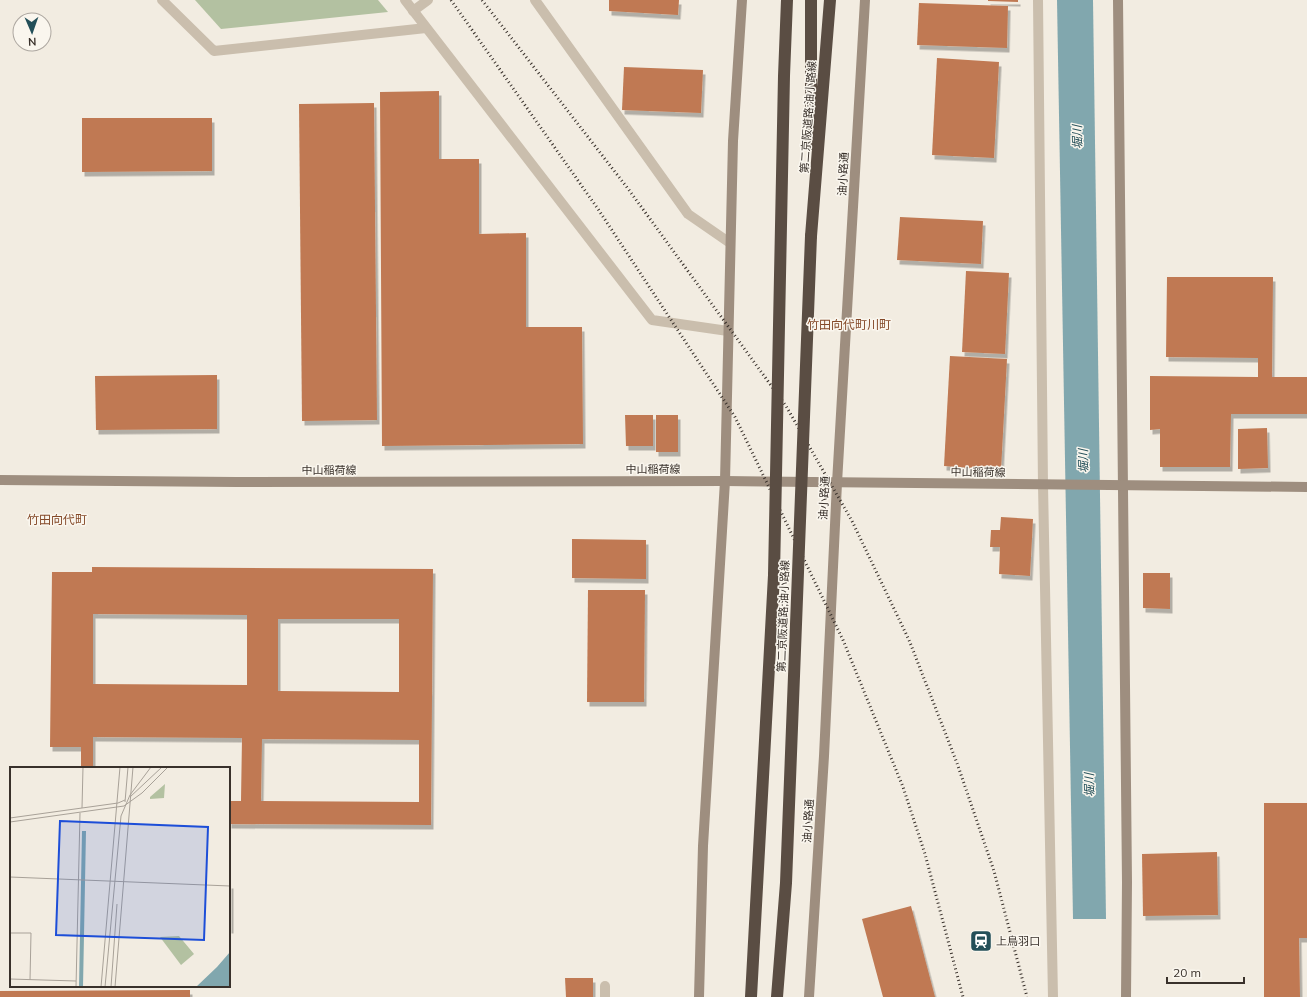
<svg xmlns="http://www.w3.org/2000/svg" width="1307" height="997" font-family="Mulish,'Noto Sans JP',sans-serif">
<defs>
<filter id="shadow"><feDropShadow dx="2.5" dy="4.5" stdDeviation="0" flood-color="#0004"/></filter>
</defs>
<rect width="100%" height="100%" fill="#f2ece1"/>
<polygon fill="#b3c1a1" points="195,0 378,0 388,12 221,29"/>
<polygon fill="#81a7ae" points="1057,0 1093,0 1106,919 1073,919"/>
<g fill="#c07952" fill-rule="evenodd" filter="url(#shadow)">
<polygon points="609,0 679,0 678,15 609,11"/>
<polygon points="988,0 1018,0 1018,2 988,1"/>
<polygon points="919,3 1008,6 1007,48 917,45"/>
<polygon points="937,58 999,62 994,158 932,155"/>
<polygon points="624,67 703,70 701,113 622,110"/>
<polygon points="439,91 439,159 479,159 479,234 526,233 526,327 582,327 583,444 382,446 380,92"/>
<polygon points="374,103 377,420 302,421 299,104"/>
<polygon points="82,118 212,118 212,171 82,172"/>
<polygon points="900,217 983,221 981,264 897,260"/>
<polygon points="966,271 1009,273 1005,354 962,352"/>
<polygon points="1167,277 1273,277 1272,377 1307,377 1307,414 1231,414 1230,467 1160,467 1160,429 1150,430 1150,376 1258,377 1258,358 1166,357"/>
<polygon points="950,356 1007,359 1001,470 944,466"/>
<polygon points="217,375 217,429 96,430 95,376"/>
<polygon points="625,415 653,415 653,446 626,446"/>
<rect x="656" y="415" width="22" height="37"/>
<polygon points="1267,428 1268,468 1238,469 1238,429"/>
<polygon points="1001,517 1033,519 1030,576 999,574 1000,547 990,547 991,530 1000,530"/>
<polygon points="572,539 646,540 646,579 572,578"/>
<path d="M92,567L433,569L431,825L229,824V801H241L242,738L93,737V768H81V747H50L52,572H92ZM93,614L247,615V685L93,684ZM278,619H399V692L278,691ZM262,739L419,740V802L261,801Z"/>
<polygon points="1143,573 1170,573 1170,609 1143,608"/>
<polygon points="588,590 645,590 644,702 587,702"/>
<polygon points="1264,803 1307,803 1307,938 1299,938 1300,997 1264,997"/>
<polygon points="1217,852 1218,915 1143,916 1142,854"/>
<rect x="229" y="884" width="2" height="45"/>
<polygon points="911,906 935,997 883,997 862,919"/>
<polygon points="565,978 593,978 593,997 566,997"/>
<polygon points="190,990 190,997 0,997 0,991"/>
</g>
<g fill="none" stroke-linecap="round" stroke-linejoin="round">
<polyline stroke="#cabead" stroke-width="10" points="605,997 605,986"/>
<g stroke="#cabead" stroke-width="10">
<polyline points="162,0 214,51 426,28"/>
<polyline points="405,0 652,320 728,331"/>
<polyline points="535,0 688,214 730,243"/>
<polyline points="1038,0 1043,485 1053,997"/>
<polyline points="413,11 428,0"/>
</g>
<g stroke="#9e8e7f" stroke-width="10">
<polyline points="1118,0 1127,882 1126,997"/>
<polyline points="0,480 236,482 725,481 1307,487"/>
<polyline points="699,997 703,846 725,481 733,141 742,0"/>
<polyline points="809,997 824,756 837,483 865,0"/>
</g>
<g stroke="#5a4d43" stroke-width="12">
<polyline points="811,0 811,144"/>
<polyline points="811,236 830,0"/>
<polyline points="751,997 774,575"/>
</g>
<g stroke="#39312b" stroke-width="3" stroke-dasharray="1 3" stroke-linecap="butt">
<polyline points="451,0 598,209 735,417 843,640 903,787 925,854 963,997"/>
<polyline points="482,0 629,190 786,406 852,521 909,640 957,763 994,871 1027,997"/>
</g>
<g stroke="#5a4d43" stroke-width="12">
<polyline points="774,575 784,76 787,0"/>
<polyline points="777,997 786,883 811,236"/>
</g>
</g>
<defs>
<g id="station-square" transform="scale(1.15)"><rect x="-9" y="-9" width="18" height="18" rx="4" fill="#234f59" stroke="#faf6ee"/><path d="M-3-6H3Q5-6 5-4V2Q5 4 3 4L4.5 6H3L1.5 4h-3L-3 6H-4.5L-3 4Q-5 4-5 2V-4Q-5-6-3-6ZM-3.5-4v3h7v-3ZM-3.5 1v1.5H-2V1ZM2 1v1.5H3.5V1Z" fill="#fff"/></g>
</defs>
<g fill-rule="evenodd">
<use href="#station-square" x="981" y="941"/>
</g>
<g text-anchor="middle" dominant-baseline="central" stroke-width="3" stroke-linejoin="round" paint-order="stroke">
<g font-size="11" fill="#39312b" stroke="#faf6ee">
<text transform="translate(808 117) rotate(-86)">第二京阪道路;油小路線</text>
<text transform="translate(843 174) rotate(-87)">油小路通</text>
<text x="653" y="469">中山稲荷線</text>
<text x="329" y="470">中山稲荷線</text>
<text transform="translate(978 472) rotate(1)">中山稲荷線</text>
<text transform="translate(824 498) rotate(-87)">油小路通</text>
<text transform="translate(783 616) rotate(-88)">第二京阪道路;油小路線</text>
<text transform="translate(808 821) rotate(-86)">油小路通</text>
</g>
<g font-size="11" fill="#39312b" stroke="#faf6ee" text-anchor="start">
<text x="996" y="941">上鳥羽口</text>
</g>
<g font-size="12" font-style="italic" fill="#234f59" stroke="#faf6ee">
<text transform="translate(1077 137) rotate(-91)">堀川</text>
<text transform="translate(1083 461) rotate(-91)">堀川</text>
<text transform="translate(1089 785) rotate(-91)">堀川</text>
</g>
<g font-size="12" fill="#844928" stroke="#faf6ee">
<text x="849" y="324">竹田向代町川町</text>
<text x="57" y="519">竹田向代町</text>
</g>
</g>
<g transform="translate(10 767)">
<rect width="220" height="220" fill="#f2ece1"/>
<path d="M155,17L154,31L140,32V30ZM169,169L184,187L171,198L150,170Z" fill="#b3c1a1"/>
<path d="M72,64H76L73,220H69ZM220,185L219,220H186L207,200Z" fill="#81a7ae"/>
<path fill="none" stroke="#a8a198" stroke-width="1" d="M120,30L152,0M115,35L118,0M72,41L73,0M0,51L108,36L115,33M0,55L114,39L132,26L158,0M0,110L220,119M0,166H21L20,213M0,212L66,214M66,220L70,46M91,220L110,0M95,220L111,49L120,28L141,0M101,220L107,137M105,220L123,0"/>
<path fill="#1d4ed8" fill-opacity="0.15" stroke="#1d4ed8" stroke-width="2" d="M50,54L198,60L194,173L46,168Z"/>
<rect width="220" height="220" fill="none" stroke="#39312b" stroke-width="2"/>
</g>
<g transform="translate(32 32) rotate(178)"><circle r="19" fill="#faf6ee" stroke="#ada7a0"/>
<path d="M0-3L7 15L0 10L-7 15Z" fill="#234f59"/>
<text y="-6" font-size="11" font-weight="bold" text-anchor="middle" fill="#39312b">N</text>
</g>
<path d="M1167 977v6h77v-6" fill="none" stroke="#39312b" stroke-width="2"/>
<text x="1173" y="977" font-size="12" fill="#39312b" stroke="#faf6ee" stroke-width="3" paint-order="stroke">20 m</text>
</svg>
